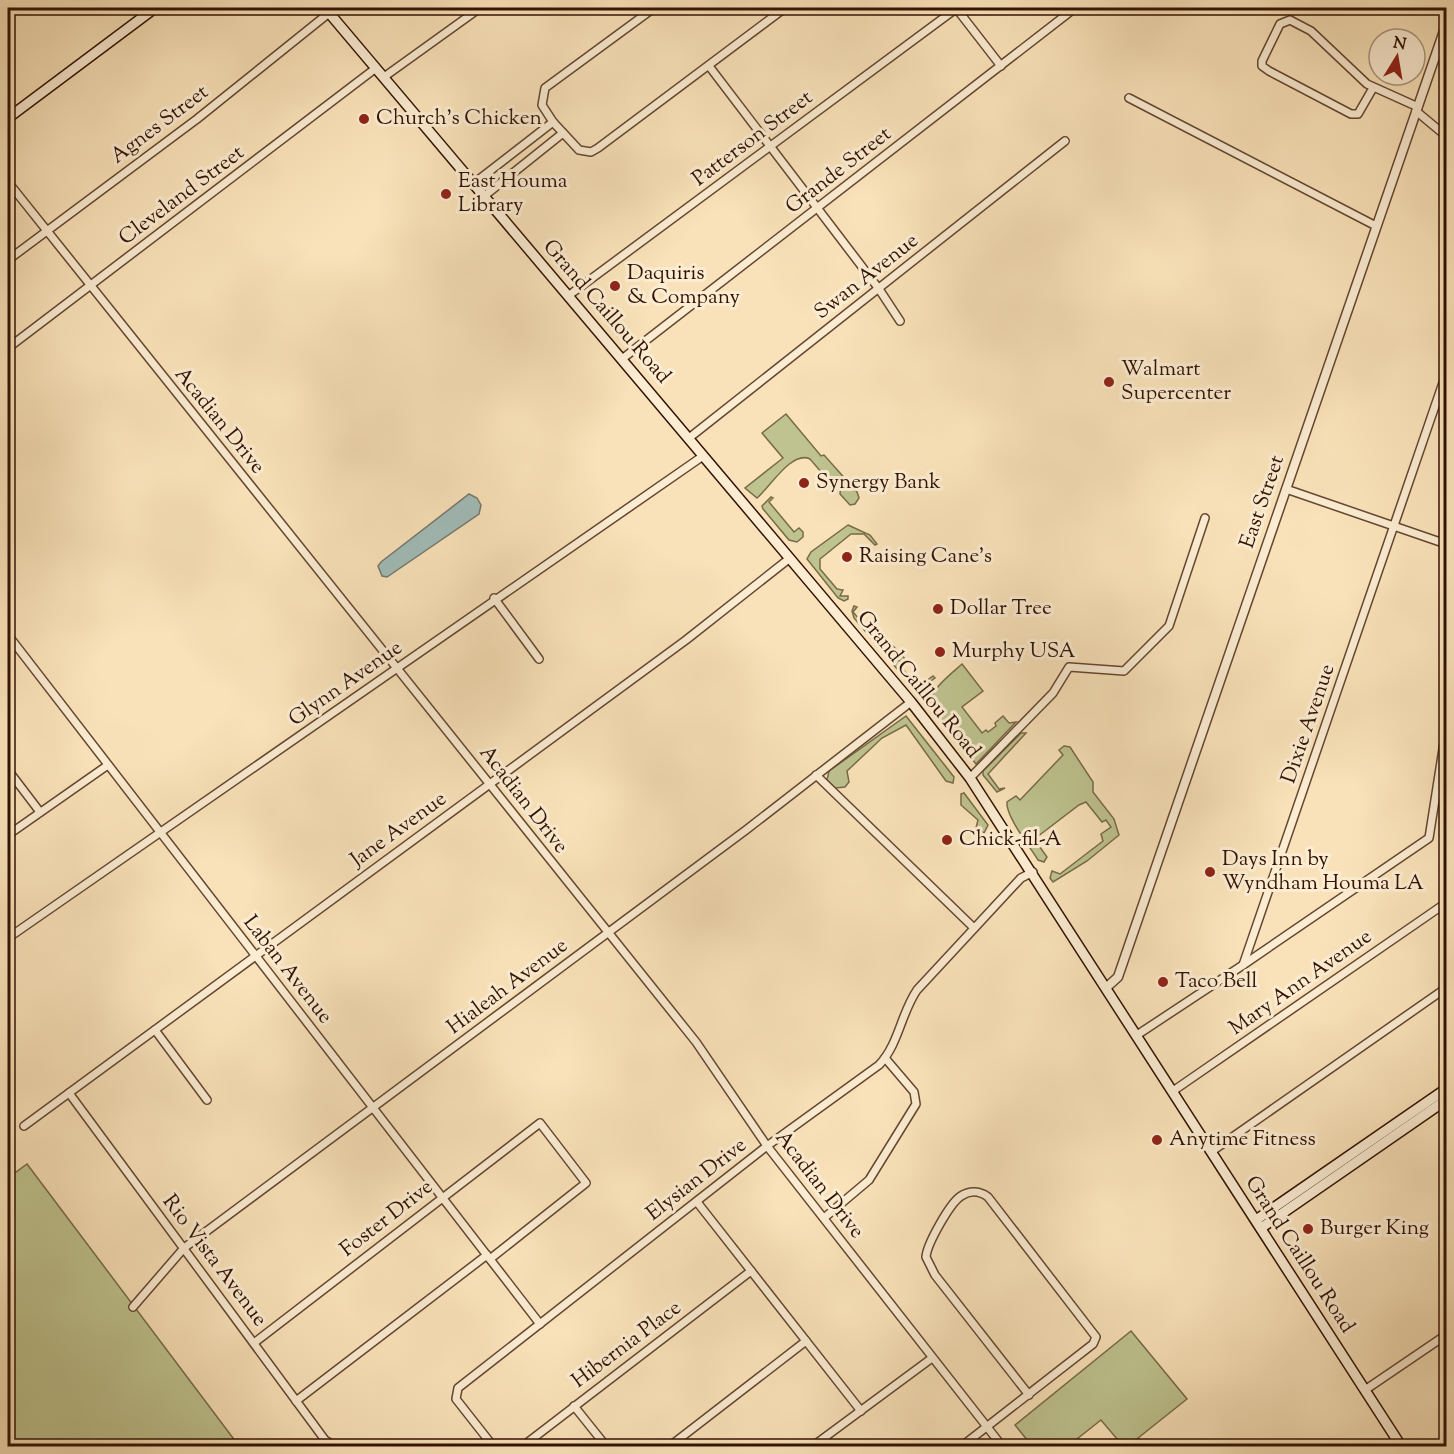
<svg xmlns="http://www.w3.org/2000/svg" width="1454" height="1454" font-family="'Sorts Mill Goudy',serif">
<rect width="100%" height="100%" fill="#f9e2b9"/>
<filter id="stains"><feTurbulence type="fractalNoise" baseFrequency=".00333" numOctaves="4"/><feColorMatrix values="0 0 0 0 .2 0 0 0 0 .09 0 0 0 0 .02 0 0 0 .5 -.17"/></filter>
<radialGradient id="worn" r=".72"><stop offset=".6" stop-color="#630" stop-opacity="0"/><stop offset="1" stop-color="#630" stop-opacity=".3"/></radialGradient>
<g fill="#bec38f" stroke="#786a49" stroke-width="1.5">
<path d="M786,414L821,456L824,455L857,492L859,498L855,504L850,505L840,494L841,483H837L835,488L810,459C792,450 770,487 757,498L745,488L783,458L762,433Z"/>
<polygon points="771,497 773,498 769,502 794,532 799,528 803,532 803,537 797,542 789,540 763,509 762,506"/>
<polygon points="848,525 870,535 877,544 875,545 864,534 851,534 820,559 820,569 837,589 843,590 840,596 848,596 848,599 844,601 838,598 807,559 811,552"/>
<path d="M854,606L857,607L853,612L872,634L879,631L906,660L899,661C903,670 910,682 922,684L933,676L935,678L924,686L909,683L854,618L852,611Z"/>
<path d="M962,664L983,691L962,707L982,733L986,730L988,732L996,726L995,723L1003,716L1009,723L1016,722L976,764L930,705C931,688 950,675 962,664Z"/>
<polygon points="906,716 954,777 953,783 946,781 906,725 882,738 847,771 849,782 845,787 835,788 827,780 829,771"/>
<polygon points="1021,733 1026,733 988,774 999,789 1005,788 997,792 983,775 983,771"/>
<path d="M1064,746L1070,747L1093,782V792L1114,819L1119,835L1087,861L1053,882L1050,878L1052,871L1060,874L1103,841L1101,834L1111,827L1106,820L1102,822L1086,802L1079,805L1037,837V843L1047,857L1044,862L1038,860C1030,847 1005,815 1007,802L1016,796L1020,800L1063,755L1059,750Z"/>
<polygon points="964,793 988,825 984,833 976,828 978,820 961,805 961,794"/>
<polygon points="27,1164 239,1446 8,1446 8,1178"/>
<polygon points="1131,1331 1187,1399 1128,1446 1123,1446 1101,1420 1068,1446 1032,1446 1015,1425"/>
</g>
<polygon fill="#a1bcb9" stroke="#757870" stroke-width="1.5" points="469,494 477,498 481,505 479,514 387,577 382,576 378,566 381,562"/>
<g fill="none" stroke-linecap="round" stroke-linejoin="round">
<g stroke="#644630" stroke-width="10">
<g id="minor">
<polyline points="654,8 545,88 542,105 553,122 579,150 591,152 598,148 785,8"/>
<polyline points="956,8 1001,66"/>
<polyline points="8,25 10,29"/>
<polyline points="709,66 879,289 900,321"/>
<polyline points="384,77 480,8"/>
<polyline points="1373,88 1358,114 1351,114 1269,71 1262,66 1262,61 1280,24 1290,20 1311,31 1367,84 1418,107"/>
<polyline points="1129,98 1376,226"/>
<polyline points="1416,111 1446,136"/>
<polyline points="8,182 696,1042 767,1146 1002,1446"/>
<polyline points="473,184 553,122"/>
<polyline points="483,197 563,133"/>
<polyline points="8,260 197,119 329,13"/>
<polyline points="568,296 957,8"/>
<polyline points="8,348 376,68"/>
<polyline points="622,359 1075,8"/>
<polyline points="689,438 1065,141"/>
<polyline points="1286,489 1446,544"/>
<polyline points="494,598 539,659"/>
<polyline points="8,635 540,1324"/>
<polyline points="8,770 40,812"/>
<polyline points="816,775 974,928"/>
<polyline points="970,778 1053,693 1069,667 1124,671 1169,626 1205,518"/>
<polyline points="8,835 108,765"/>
<polyline points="8,938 703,456"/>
<polyline points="1243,965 1429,838 1446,730"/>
<polyline points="155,1030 207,1100"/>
<polyline points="1137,1035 1243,965 1446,374"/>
<polyline points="1173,1091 1446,903"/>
<polyline points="69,1093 325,1440 335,1446"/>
<polyline points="24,1126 686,640 790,558"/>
<polyline points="1211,1152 1446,988"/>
<polyline points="697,1202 861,1411"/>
<polyline points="824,1218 869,1180 916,1104 914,1092 885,1058"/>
<polyline points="133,1307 184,1248 746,830 911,702"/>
<polyline points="254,1343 540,1123 586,1183 490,1259"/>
<polyline points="1365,1390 1446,1335"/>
<polyline points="296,1401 487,1255"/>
<polyline points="574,1406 606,1446"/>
<path d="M493,1446L456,1399L458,1388L767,1146L879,1065C899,1044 901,1013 917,990L1021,878L1033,872"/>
<polyline points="523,1446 751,1271"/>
<polyline points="670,1446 806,1341"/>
<polyline points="813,1446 932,1358"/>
<path d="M962,1446L1093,1344L1096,1337L988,1197C980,1191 970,1190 961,1196C950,1203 927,1244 926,1257L935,1275L1029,1395"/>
</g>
</g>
<g stroke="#644630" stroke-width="11">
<polyline id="tertiary" points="1107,987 1118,977 1446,25"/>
</g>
<g stroke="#321203" stroke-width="12">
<g id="secondary">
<polyline points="325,8 911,702 970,778 1401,1446"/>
<polyline points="8,118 155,8"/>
<polyline points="1256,1220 1446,1089"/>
<polyline points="1261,1228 1446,1100"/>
</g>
</g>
<use href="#minor" stroke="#fbecd2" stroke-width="7"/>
<use href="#tertiary" stroke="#fbecd2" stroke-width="8"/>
<use href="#secondary" stroke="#fbecd2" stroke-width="9"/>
</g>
<g fill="#8f2418" stroke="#fbecd2" stroke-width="2">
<circle cx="364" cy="119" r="6"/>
<circle cx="446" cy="194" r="6"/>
<circle cx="615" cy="286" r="6"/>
<circle cx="1109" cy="382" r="6"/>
<circle cx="804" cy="483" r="6"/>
<circle cx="847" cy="557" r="6"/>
<circle cx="938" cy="609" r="6"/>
<circle cx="940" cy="652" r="6"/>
<circle cx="947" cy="840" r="6"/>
<circle cx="1210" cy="872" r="6"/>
<circle cx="1163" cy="982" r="6"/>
<circle cx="1157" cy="1140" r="6"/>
<circle cx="1308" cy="1229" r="6"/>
</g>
<g text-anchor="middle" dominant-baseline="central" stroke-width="6" stroke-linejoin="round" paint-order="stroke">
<g font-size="21" fill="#321203" stroke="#fbecd2" text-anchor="start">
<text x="376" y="119">Church's Chicken</text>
<text x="458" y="182">East Houma<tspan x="458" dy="24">Library</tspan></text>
<text x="627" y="274">Daquiris<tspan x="627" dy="24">&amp; Company</tspan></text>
<text x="1121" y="370">Walmart<tspan x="1121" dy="24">Supercenter</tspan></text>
<text x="816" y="483">Synergy Bank</text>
<text x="859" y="557">Raising Cane's</text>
<text x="950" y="609">Dollar Tree</text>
<text x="952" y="652">Murphy USA</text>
<text x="959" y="840">Chick-fil-A</text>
<text x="1222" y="860">Days Inn by<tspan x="1222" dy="24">Wyndham Houma LA</tspan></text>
<text x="1175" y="982">Taco Bell</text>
<text x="1169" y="1140">Anytime Fitness</text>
<text x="1320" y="1229">Burger King</text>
</g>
<g font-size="21" fill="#321203" stroke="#fbecd2">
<text transform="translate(160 125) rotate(-37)">Agnes Street</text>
<text transform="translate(753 139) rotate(-37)">Patterson Street</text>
<text transform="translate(839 171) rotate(-38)">Grande Street</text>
<text transform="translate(182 196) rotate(-37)">Cleveland Street</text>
<text transform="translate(867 277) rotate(-38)">Swan Avenue</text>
<text transform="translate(606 312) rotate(49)">Grand Caillou Road</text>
<text transform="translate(219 421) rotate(51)">Acadian Drive</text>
<text transform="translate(1263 502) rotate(-71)">East Street</text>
<text transform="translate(346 684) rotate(-35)">Glynn Avenue</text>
<text transform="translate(918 685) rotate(51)">Grand Caillou Road</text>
<text transform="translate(1309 724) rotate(-71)">Dixie Avenue</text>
<text transform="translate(523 800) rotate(52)">Acadian Drive</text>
<text transform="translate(399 830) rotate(-36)">Jane Avenue</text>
<text transform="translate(287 970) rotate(52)">Laban Avenue</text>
<text transform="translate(1301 983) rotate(-35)">Mary Ann Avenue</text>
<text transform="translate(508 987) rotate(-37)">Hialeah Avenue</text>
<text transform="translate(697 1180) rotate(-38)">Elysian Drive</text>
<text transform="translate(819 1185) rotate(52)">Acadian Drive</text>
<text transform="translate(387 1219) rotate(-38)">Foster Drive</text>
<text transform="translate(1299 1255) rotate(57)">Grand Caillou Road</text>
<text transform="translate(214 1261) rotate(53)">Rio Vista Avenue</text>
<text transform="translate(627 1345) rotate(-37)">Hibernia Place</text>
</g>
</g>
<rect width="1454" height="1454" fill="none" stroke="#f9e2b9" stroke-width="30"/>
<rect x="9" y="9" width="1436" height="1436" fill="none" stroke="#321203" stroke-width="3"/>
<rect x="15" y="15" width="1424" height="1424" fill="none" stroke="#321203" stroke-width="1.5"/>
<g transform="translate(1397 57) rotate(11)"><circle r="28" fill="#fbecd2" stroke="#ab957f" stroke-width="1.5"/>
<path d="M0-4.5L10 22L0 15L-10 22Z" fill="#8f2418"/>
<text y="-9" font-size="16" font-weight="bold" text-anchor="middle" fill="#321203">N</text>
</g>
<rect width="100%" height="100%" filter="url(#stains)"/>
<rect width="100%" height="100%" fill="url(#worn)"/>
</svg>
